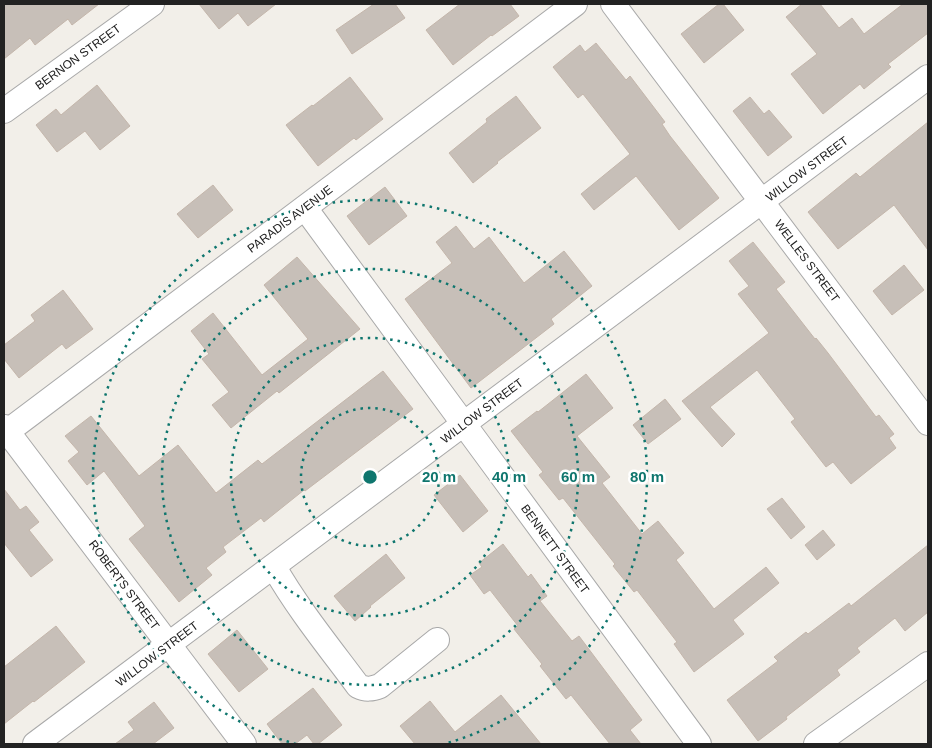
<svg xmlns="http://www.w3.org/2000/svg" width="932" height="748" font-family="Arial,sans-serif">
<rect width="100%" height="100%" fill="#f2efe9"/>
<g fill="#c7bfb8" stroke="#c4b6ab">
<polygon points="4,4 99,4 72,25 68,19 35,45 30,38 4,59"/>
<polygon points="199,4 276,4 248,26 238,13 219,29"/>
<polygon points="374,4 395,4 405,18 352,54 336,30"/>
<polygon points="460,4 510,4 519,16 492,36 491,35 453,65 426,30"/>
<polygon points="719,4 723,4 744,30 704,63 681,34"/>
<polygon points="802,4 820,4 839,28 852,18 864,34 903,4 928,4 928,33 888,64 891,67 864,89 860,84 823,114 791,74 817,54 786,17"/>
<polygon points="596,43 626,80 630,76 665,122 662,124 670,136 719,198 679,230 636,176 594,210 581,194 630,154 583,94 578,98 553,67 580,45 585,52"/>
<polygon points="350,77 383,119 356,140 354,138 318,166 286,125 312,105 313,106"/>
<polygon points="97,85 130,126 100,150 85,131 57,152 36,125 56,109 61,115"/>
<polygon points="516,96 541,128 497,162 498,163 473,183 449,153 487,122 486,119"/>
<polygon points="750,97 764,114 769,110 792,137 768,156 733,111"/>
<polygon points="928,122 928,250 894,205 838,249 808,212 856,173 860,177"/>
<polygon points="213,185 233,210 198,238 177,214"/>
<polygon points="385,187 407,216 369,245 347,216"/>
<polygon points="456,226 474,249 489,237 524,283 564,251 592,286 551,319 554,324 471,388 405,299 452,263 436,242"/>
<polygon points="753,242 785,282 776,289 815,339 816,338 828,353 876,417 879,415 894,434 889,438 896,448 851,484 833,462 826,467 791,422 795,419 757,370 710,407 735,434 722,447 682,401 769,333 738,294 749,286 729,261"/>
<polygon points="297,257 360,329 279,393 277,391 231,428 212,405 229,392 202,359 209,354 191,331 213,313 262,375 308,339 264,285"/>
<polygon points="904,265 924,290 892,315 873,291"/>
<polygon points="63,290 93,329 66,349 62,344 19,378 4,359 4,345 35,321 31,315"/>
<polygon points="383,371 413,409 305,491 304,490 264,522 261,518 223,547 226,552 206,568 212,575 179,602 129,539 145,526 104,471 87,485 68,461 79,452 65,436 91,416 139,476 178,445 216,493 258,460 262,464"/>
<polygon points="586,374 613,408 577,436 610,477 602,483 642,534 658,521 684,553 676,560 714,609 766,567 779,583 733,620 744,634 694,672 674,644 677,642 637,590 634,592 613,566 615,564 563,498 559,500 539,475 543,472 511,431 537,411 538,412"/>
<polygon points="665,399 681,419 648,444 633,425"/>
<polygon points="460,475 488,511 463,532 434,495"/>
<polygon points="4,489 20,510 26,506 39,522 29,530 53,560 31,577 4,543"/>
<polygon points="782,498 805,527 791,539 767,509"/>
<polygon points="823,530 835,545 817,560 805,545"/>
<polygon points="503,544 528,577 531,574 547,596 540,601 572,641 579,636 642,720 630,730 641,744 610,744 571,695 566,699 540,666 542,664 514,629 518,626 490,590 484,594 470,575 482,567 479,563"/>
<polygon points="928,545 928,612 905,631 895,618 857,648 860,652 837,670 840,675 786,717 787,719 758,741 727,700 778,661 774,657 806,632 808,634 849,603 851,606"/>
<polygon points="386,554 405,578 370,606 371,607 355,621 334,596"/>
<polygon points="56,626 85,662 34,702 33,701 4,724 4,667"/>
<polygon points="237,630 268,669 239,692 208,654"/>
<polygon points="313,688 342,725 318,744 314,744 307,735 295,744 282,744 267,724"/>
<polygon points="501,695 541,744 415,744 400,726 430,701 455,732"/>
<polygon points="154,702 174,728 153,744 115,744 134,730 128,722"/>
</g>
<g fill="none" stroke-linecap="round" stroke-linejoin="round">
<g stroke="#a9a9a9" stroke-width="26">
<g id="minor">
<polyline points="613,4 928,423"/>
<polyline points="4,111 152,4"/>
<polyline points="305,208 699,744"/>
<polyline points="4,427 244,744"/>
<polyline points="4,434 575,4"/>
<path d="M274,567C298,609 329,647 358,686C366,690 372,689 380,686L437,640"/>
<polyline points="35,744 928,77"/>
<polyline points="816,744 928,664"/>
</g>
</g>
<use href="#minor" stroke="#fff" stroke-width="24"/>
</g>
<g fill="none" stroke="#0f766e" stroke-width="2.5" stroke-dasharray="2.5 5">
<circle cx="370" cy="477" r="69"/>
<circle cx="370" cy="477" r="139"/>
<circle cx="370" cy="477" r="208"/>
<path d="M296 744A277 277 0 1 1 444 744"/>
</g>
<g text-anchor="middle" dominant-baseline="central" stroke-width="5" stroke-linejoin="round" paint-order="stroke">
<g font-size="12" fill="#222" stroke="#fff">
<text transform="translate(78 57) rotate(-36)">BERNON STREET</text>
<text transform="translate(807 169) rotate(-37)">WILLOW STREET</text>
<text transform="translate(290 219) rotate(-37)">PARADIS AVENUE</text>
<text transform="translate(807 261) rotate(53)">WELLES STREET</text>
<text transform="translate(482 411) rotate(-37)">WILLOW STREET</text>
<text transform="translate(555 549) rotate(54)">BENNETT STREET</text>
<text transform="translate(124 585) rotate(53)">ROBERTS STREET</text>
<text transform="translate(157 654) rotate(-37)">WILLOW STREET</text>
</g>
</g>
<circle cx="370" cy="477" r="8" fill="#0f766e" stroke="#fff" stroke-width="2.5"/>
<g font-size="15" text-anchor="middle" font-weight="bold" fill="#0f766e" stroke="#fff" stroke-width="5" stroke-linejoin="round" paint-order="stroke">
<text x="439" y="482">20 m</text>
<text x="509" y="482">40 m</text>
<text x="578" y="482">60 m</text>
<text x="647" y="482">80 m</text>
</g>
<rect width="932" height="748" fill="none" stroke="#222222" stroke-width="10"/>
</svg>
